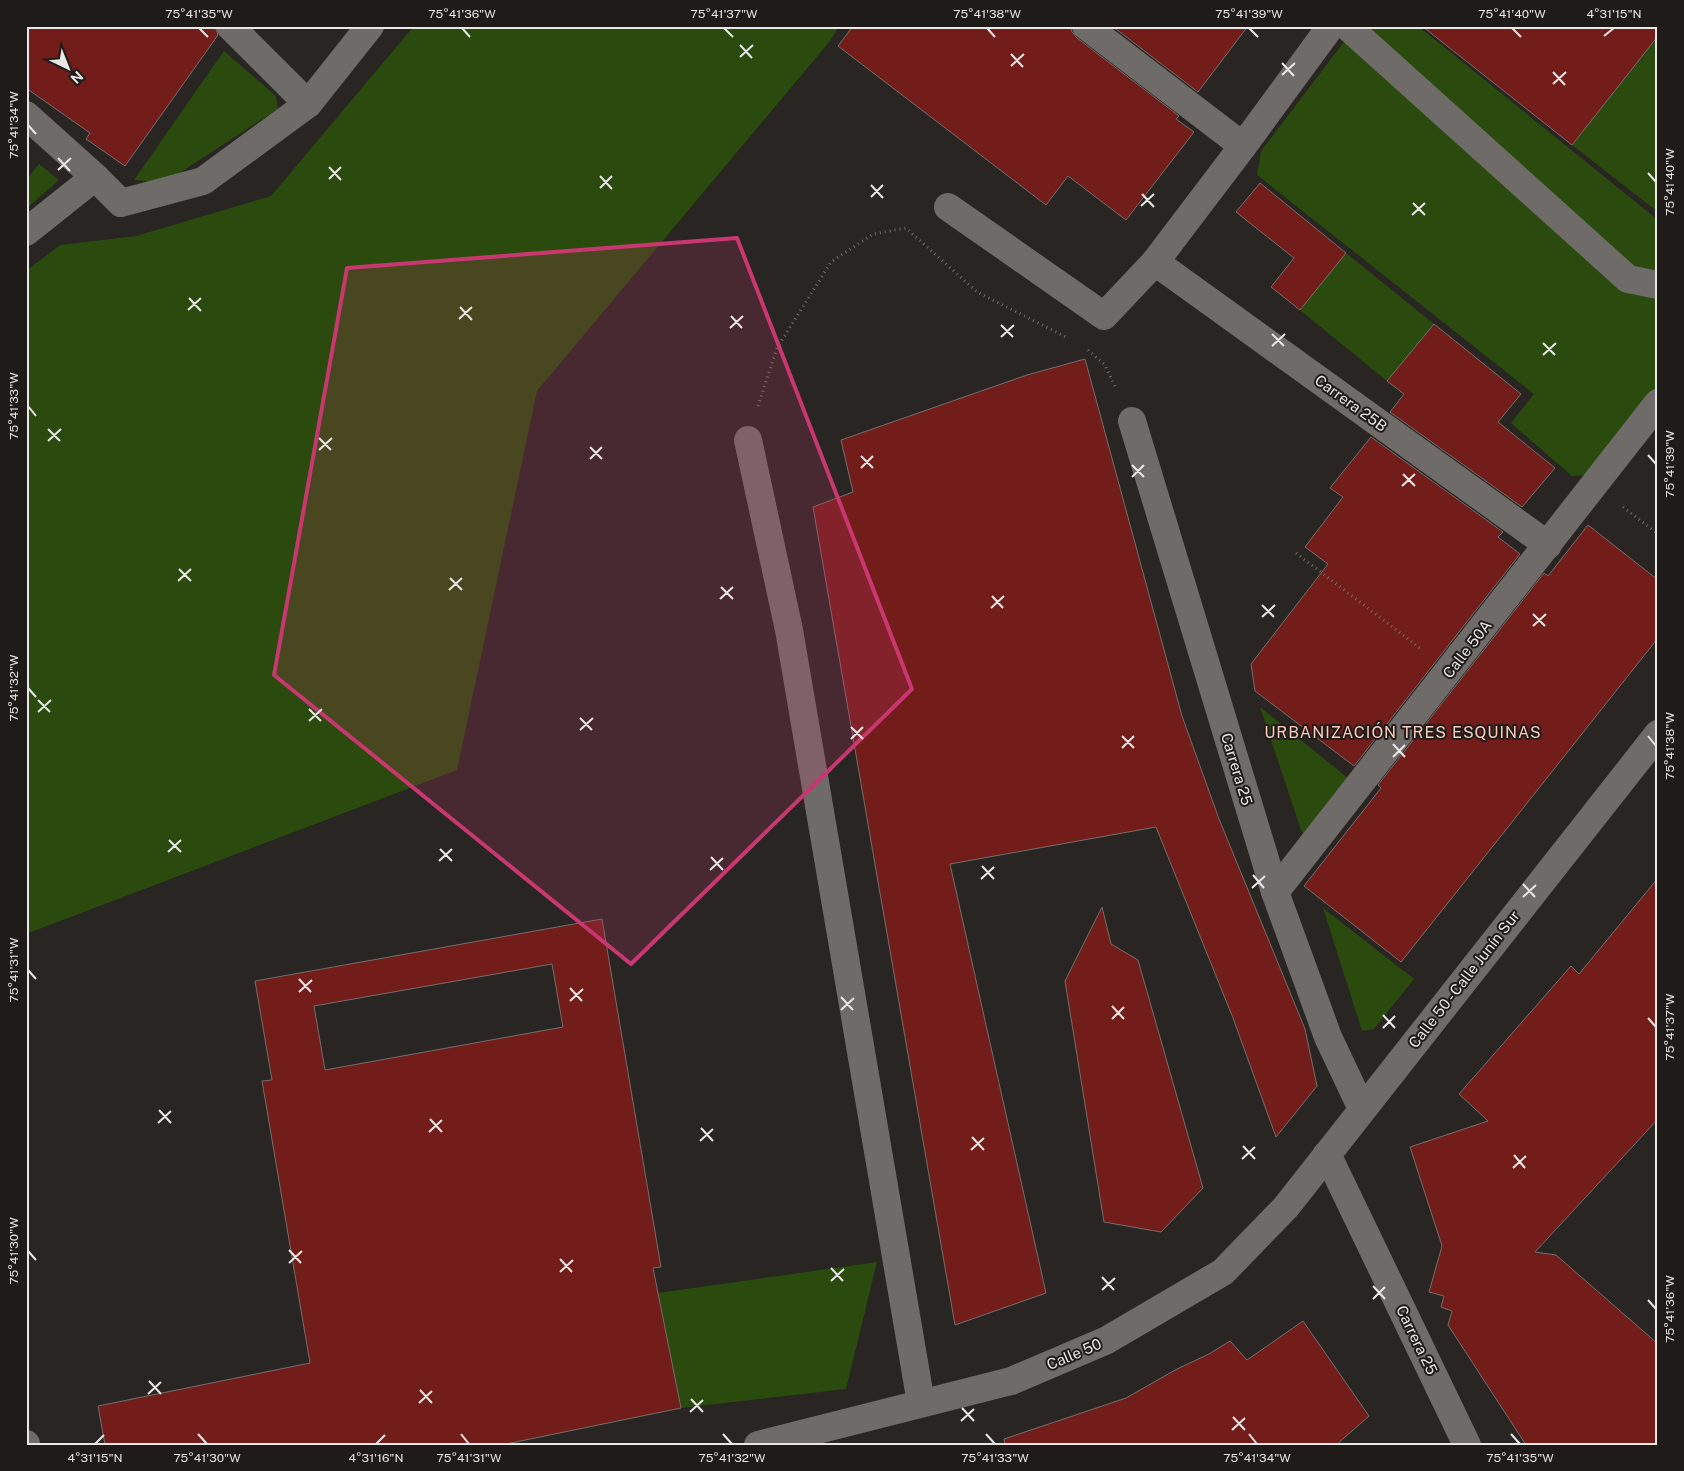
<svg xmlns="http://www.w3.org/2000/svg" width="1684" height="1471" font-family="'Public Sans',sans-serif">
<rect width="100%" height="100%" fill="#282522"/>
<g fill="#2a4b0d">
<polygon points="414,26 839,26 830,41 537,391 457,770 26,934 26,271 60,245 136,236 271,196"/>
<polygon points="1356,26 1418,26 1658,220 1658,411 1607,474 1572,476 1511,423 1534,394 1257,175 1261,151"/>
<polygon points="1658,36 1658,212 1572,145"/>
<polygon points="224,51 276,96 278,109 181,172 159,182 134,180"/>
<polygon points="39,164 59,180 26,209 26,180"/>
<polygon points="1346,253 1434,324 1387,381 1300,310"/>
<polygon points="1260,707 1349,779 1310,832 1302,833"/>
<polygon points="1323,908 1414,979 1374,1029 1362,1031"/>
<polygon points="877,1262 846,1389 681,1408 658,1293"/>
</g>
<g fill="#721d1a" stroke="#746f6e" fill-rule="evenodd">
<polygon points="26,26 215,26 218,35 125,166 86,139 90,133 26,88"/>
<polygon points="853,26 1071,26 1072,32 1077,38 1179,116 1176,119 1194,132 1126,220 1068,176 1046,205 838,46"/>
<polygon points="1112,26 1248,26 1198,92"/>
<polygon points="1422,26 1658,26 1658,36 1572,145"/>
<polygon points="1260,183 1346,253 1300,310 1271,287 1294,258 1236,212"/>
<polygon points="1434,324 1521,394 1498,422 1555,468 1522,507 1390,412 1404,394 1387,381"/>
<polygon points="1085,359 1182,716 1219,819 1305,1029 1317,1086 1276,1137 1233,1018 1156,827 950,864 1046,1293 955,1325 813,507 853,492 841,440 1027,375"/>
<polygon points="1371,437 1503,532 1498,537 1520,554 1354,766 1255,691 1251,664 1328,564 1305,547 1343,497 1330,488"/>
<polygon points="1588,525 1658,580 1658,638 1401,962 1304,886 1381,788 1378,785 1544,573 1548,576"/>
<polygon points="1658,878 1658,1119 1535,1252 1556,1255 1658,1344 1658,1445 1526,1445 1448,1325 1452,1311 1441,1307 1444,1296 1429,1292 1442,1246 1410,1147 1488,1121 1459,1094 1571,966 1579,974"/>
<polygon points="1102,907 1111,944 1138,960 1203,1188 1161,1232 1104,1222 1065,981"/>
<path d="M602,919L661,1267L653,1268L681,1408L501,1445H105L98,1406L310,1363L262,1081L272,1080L255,981ZM552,964L563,1027L325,1070L314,1006Z"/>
<polygon points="1303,1321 1369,1416 1336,1445 1005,1445 1004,1439 1126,1398 1177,1369 1209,1354 1230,1341 1247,1360"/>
</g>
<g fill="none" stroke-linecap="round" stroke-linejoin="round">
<g stroke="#72706e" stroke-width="3" stroke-dasharray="1 4" stroke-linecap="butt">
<polyline points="1088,350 1105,365 1116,389"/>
<polyline points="758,406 777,348 831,262 873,234 906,228 977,292 1068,338"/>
<polyline points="1623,507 1658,534"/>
<polyline points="1296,553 1421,649"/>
</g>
<g stroke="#6e6b68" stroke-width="28">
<polyline points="230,26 308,104"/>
<polyline points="1086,26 1243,146"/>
<polyline points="1347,26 1628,279 1658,285"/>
<polyline points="26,115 95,177 121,203 203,181 308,104 370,26"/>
<polyline points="948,207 1104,316 1155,262 1243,146 1331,26"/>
<polyline points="26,232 95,177"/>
<polyline points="1155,262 1548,545"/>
<polyline points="1132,421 1275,892 1328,1037 1362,1109"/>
<polyline points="748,440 789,630 921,1403"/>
<polyline points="1275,892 1658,403"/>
<polyline points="1327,1154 1467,1445"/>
<polyline points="26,1444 26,1445"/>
<polyline points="758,1445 1011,1381 1107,1340 1223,1272 1286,1207 1658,734"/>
</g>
</g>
<path fill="#c83770" fill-opacity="0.2" stroke="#c83770" stroke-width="4" stroke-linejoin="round" d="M737,238L912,689L631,964L274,675L347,268Z"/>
<path fill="none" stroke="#e9e7e6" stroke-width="2" d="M199,28L208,37M462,28L470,37M724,28L733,37M987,28L995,37M1249,28L1258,37M1512,28L1521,37M1604,36L1614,28M740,45L752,58M1011,54L1023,67M740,57L753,45M1282,63L1294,76M1011,66L1024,54M1553,72L1565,85M1282,75L1295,63M1553,84L1566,72M28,125L36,134M58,158L70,171M329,167L341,180M58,170L71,158M1648,173L1656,182M600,176L612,189M329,179L341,167M871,185L883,198M600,188L612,176M1142,194L1154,207M871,197L883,185M1413,203L1425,215M1141,206L1154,194M1412,215L1425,203M189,298L201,311M460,307L472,320M188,310L201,298M731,316L742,328M459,319L472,307M1001,325L1013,337M730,328L743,316M1272,334L1284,346M1001,337L1014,325M1543,343L1555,355M1272,346L1285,334M1543,355L1556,343M28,406L36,416M48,429L60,441M319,438L331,450M48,441L61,429M590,447L602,459M319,450L332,438M1648,455L1656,464M861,456L873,468M590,459L602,447M1132,465L1144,477M861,468L873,456M1403,474L1415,486M1132,477L1144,465M1402,486L1415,474M179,569L191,581M450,578L462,590M178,581L191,569M721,587L733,599M449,590L462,578M992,596L1003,608M720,599L733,587M1262,605L1274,617M991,608L1004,596M1533,614L1545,626M1262,617L1275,605M1533,626L1546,614M28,688L36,697M38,700L50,712M309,709L321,721M38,712L51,700M580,718L592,730M309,721L322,709M851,727L863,739M580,730L593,718M1122,736L1134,748M1648,736L1656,746M851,739L863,727M1393,744L1405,757M1122,748L1134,736M1393,757L1405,745M169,840L181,852M440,849L452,861M168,852L181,840M711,857L723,870M439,861L452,849M982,866L994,879M710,870L723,858M1253,875L1264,888M981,879L994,867M1523,884L1535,897M1252,888L1265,876M1523,897L1536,885M28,970L36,979M299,979L311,992M570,988L582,1001M299,992L312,980M841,997L853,1010M570,1001L583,989M1112,1006L1124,1019M841,1010L854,998M1383,1015L1395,1028M1648,1018L1656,1027M1112,1019L1124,1007M1383,1028L1395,1016M159,1110L171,1123M430,1119L442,1132M158,1123L171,1111M701,1128L713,1141M429,1132L442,1120M972,1137L984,1150M700,1141L713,1129M1243,1146L1255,1159M971,1150L984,1138M1514,1155L1525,1168M1242,1159L1255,1147M1513,1168L1526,1156M289,1250L301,1263M28,1251L36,1260M560,1259L572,1272M289,1263L302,1251M831,1268L843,1281M560,1272L573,1260M1102,1277L1114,1290M831,1281L844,1269M1373,1286L1385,1299M1102,1290L1115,1278M1373,1299L1385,1287M1648,1300L1656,1309M149,1381L161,1394M420,1390L432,1403M148,1394L161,1382M691,1399L703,1412M419,1403L432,1391M962,1408L974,1421M690,1412L703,1400M1233,1417L1245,1430M961,1421L974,1409M1232,1430L1245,1418M198,1434L207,1444M461,1434L469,1444M723,1434L732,1444M986,1434L995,1444M1249,1434L1257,1444M1511,1434L1520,1444M95,1444L104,1435M376,1444L385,1435"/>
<g text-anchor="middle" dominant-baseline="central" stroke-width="4" stroke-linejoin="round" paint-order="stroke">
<g font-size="15" fill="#e9e7e6" stroke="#1e1b19">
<text transform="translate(1351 403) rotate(36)">Carrera 25B</text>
<text transform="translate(1467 649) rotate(-52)">Calle 50A</text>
<text transform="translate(1237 769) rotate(73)">Carrera 25</text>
<text transform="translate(1464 979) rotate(-52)">Calle 50 - Calle Junín Sur</text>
<text transform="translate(1417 1340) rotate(64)">Carrera 25</text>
<text transform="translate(1074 1354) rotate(-23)">Calle 50</text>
</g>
<g font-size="16" letter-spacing="1" fill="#fdccbd" stroke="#1e1b19">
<text x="1403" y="732">URBANIZACIÓN TRES ESQUINAS</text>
</g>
</g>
<rect width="1684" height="1471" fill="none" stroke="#1e1b19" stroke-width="55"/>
<g transform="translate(68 68) rotate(137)" stroke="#1e1b19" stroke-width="4" paint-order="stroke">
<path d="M0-4L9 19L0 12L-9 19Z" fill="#e9e7e6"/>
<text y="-8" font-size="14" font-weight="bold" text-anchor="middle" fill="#e9e7e6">N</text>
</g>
<rect x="28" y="28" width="1628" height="1416" fill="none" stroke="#e9e7e6" stroke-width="2"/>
<g font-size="12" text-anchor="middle" fill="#e9e7e6">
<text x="199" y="18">75°41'35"W</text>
<text x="462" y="18">75°41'36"W</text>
<text x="724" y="18">75°41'37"W</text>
<text x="987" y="18">75°41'38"W</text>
<text x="1249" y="18">75°41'39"W</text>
<text x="1512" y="18">75°41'40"W</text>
<text x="1614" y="18">4°31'15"N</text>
<text transform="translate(14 125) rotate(-90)" y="4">75°41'34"W</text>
<text transform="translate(1670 182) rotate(-90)" y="4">75°41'40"W</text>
<text transform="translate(14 406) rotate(-90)" y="4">75°41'33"W</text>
<text transform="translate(1670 464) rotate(-90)" y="4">75°41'39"W</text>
<text transform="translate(14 688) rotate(-90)" y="4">75°41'32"W</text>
<text transform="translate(1670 746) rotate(-90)" y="4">75°41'38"W</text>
<text transform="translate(14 970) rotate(-90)" y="4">75°41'31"W</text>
<text transform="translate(1670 1027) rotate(-90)" y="4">75°41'37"W</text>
<text transform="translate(14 1251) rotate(-90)" y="4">75°41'30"W</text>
<text transform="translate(1670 1309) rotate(-90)" y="4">75°41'36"W</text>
<text x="95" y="1462">4°31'15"N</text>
<text x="207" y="1462">75°41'30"W</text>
<text x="376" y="1462">4°31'16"N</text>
<text x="469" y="1462">75°41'31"W</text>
<text x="732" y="1462">75°41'32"W</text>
<text x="995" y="1462">75°41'33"W</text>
<text x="1257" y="1462">75°41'34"W</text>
<text x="1520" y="1462">75°41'35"W</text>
</g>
</svg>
